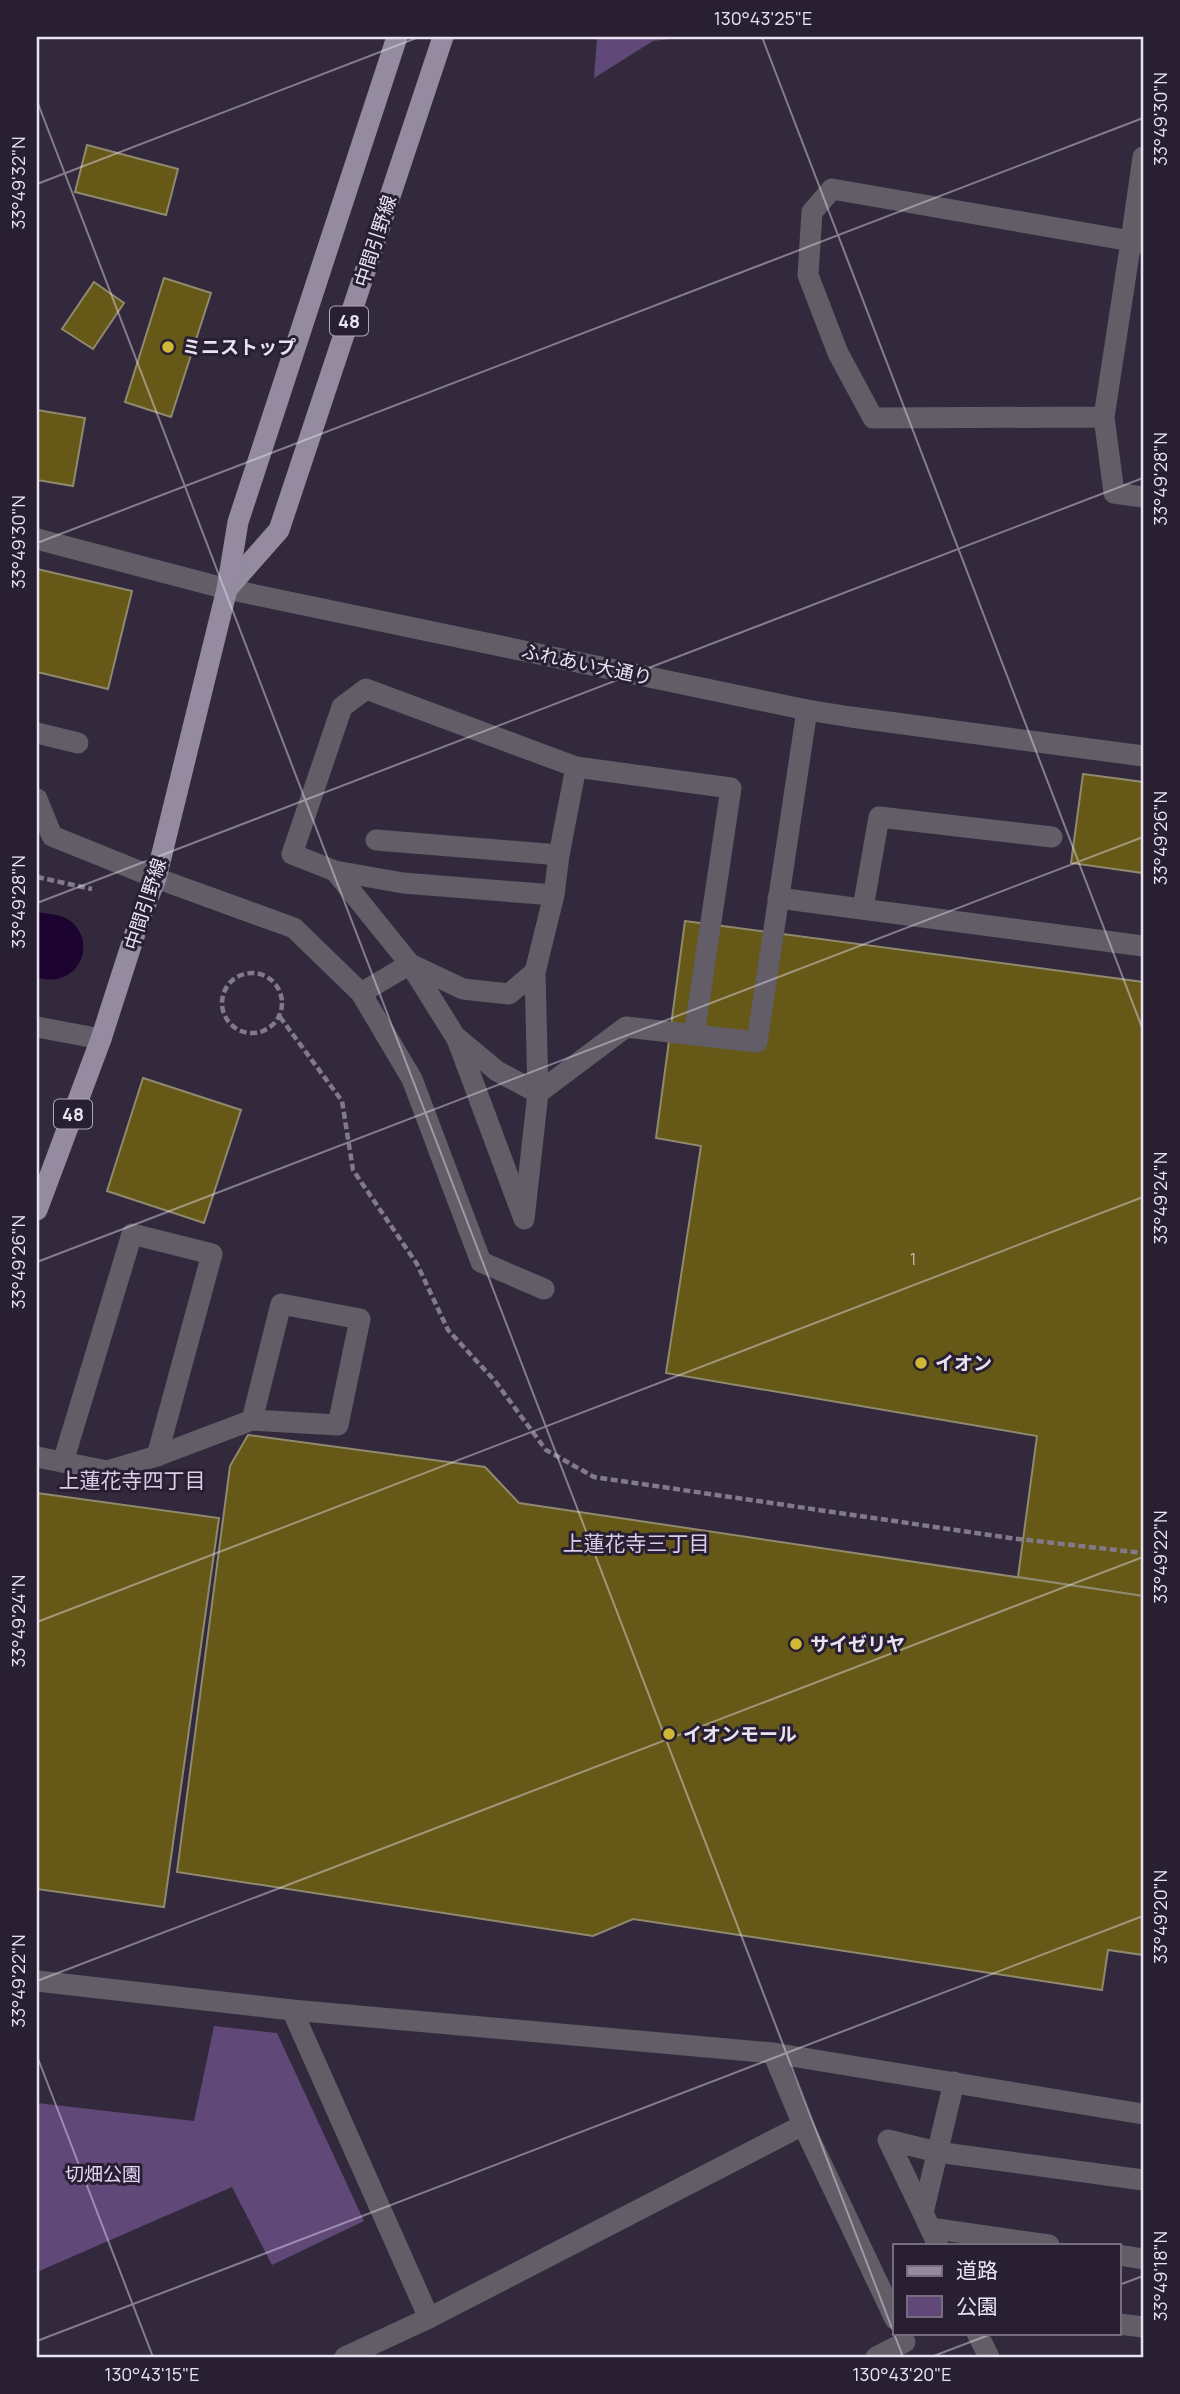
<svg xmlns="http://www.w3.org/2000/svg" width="1180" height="2394" font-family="Manrope,'Noto Sans JP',sans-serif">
<rect width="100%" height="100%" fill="#33293d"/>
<g fill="#604878">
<polygon points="597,37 685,37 653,41 594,78"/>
<polygon points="214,2026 277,2033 364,2221 272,2265 232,2187 37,2272 37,2103 194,2121"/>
</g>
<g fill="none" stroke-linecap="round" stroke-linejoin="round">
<polyline stroke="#1d0430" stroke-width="65" points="37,945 51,947"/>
</g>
<g fill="#665817" stroke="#8f896e" stroke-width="2">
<polygon points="87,145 178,169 166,215 75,192"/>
<polygon points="164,278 211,293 171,417 125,402"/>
<polygon points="94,282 124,303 93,349 62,329"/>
<polygon points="37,410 85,418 73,486 37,480"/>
<polygon points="37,569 132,591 108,689 37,672"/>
<polygon points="1083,774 1143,782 1143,873 1071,863"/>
<polygon points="685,921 1143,982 1143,1596 1018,1577 1037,1436 666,1373 701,1146 656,1138"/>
<polygon points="143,1078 241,1110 204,1223 107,1191"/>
<polygon points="248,1435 485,1467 519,1503 1143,1596 1143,1955 1108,1950 1102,1990 633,1919 593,1936 177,1872 230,1466"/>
<polygon points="37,1493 219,1518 164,1907 37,1889"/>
</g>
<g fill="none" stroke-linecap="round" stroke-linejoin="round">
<g stroke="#827a8b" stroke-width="4.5" stroke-dasharray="7 3.5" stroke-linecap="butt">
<polyline points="37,877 92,889"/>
<circle cx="252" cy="1003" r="30"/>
<polyline points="280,1017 342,1101 353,1170 417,1264 448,1330 495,1381 546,1450 594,1477 1010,1538 1143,1553"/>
</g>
<g stroke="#625d67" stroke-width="21">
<polyline points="1142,243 1131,241 1143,157"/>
<polyline points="1104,417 873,418 838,353 808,275 812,212 832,189 1131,241 1104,417 1114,493 1143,497"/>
<polyline points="37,539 227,589 807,710 851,717 1143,756"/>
<polyline points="37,733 78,743"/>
<polyline points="37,799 52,836 156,878 294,928 361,993 412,1079 481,1262 544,1289"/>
<polyline points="376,840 559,855"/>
<polyline points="335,871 403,883 554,895"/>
<polyline points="778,898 1143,946"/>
<polyline points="863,908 879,817 1052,837"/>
<polyline points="535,972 509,994 463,989 410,964 335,871 292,854 342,707 366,689 576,767 731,788 694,1035"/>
<polyline points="361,993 410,964 455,1036 497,1071 538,1093 626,1027 757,1042 807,710"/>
<polyline points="37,1027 101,1039"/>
<polyline points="457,1039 524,1219 538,1093 535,972 554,895 559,855 576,767"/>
<polyline points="37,1457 107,1471 157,1456 252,1420 338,1425 360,1319 281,1304 252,1420"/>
<polyline points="63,1462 132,1234 212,1254 157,1456"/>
<polyline points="37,1981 292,2010 773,2053 1143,2114"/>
<polyline points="292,2010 429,2318"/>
<polyline points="773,2053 803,2125 895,2319"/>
<polyline points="923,2213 888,2140 937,2152 1143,2180"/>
<polyline points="930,2228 1049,2245"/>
<polyline points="938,2245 923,2213 954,2082"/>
<polyline points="1119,2255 1143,2259"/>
<polyline points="1119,2324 1143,2327"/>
<polyline points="977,2333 989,2357"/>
<polyline points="345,2357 429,2318 803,2125"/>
<polyline points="876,2357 905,2342"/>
</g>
<g stroke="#948ba0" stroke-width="21">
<polyline points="227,589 279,530 443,37"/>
<polyline points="37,1210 101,1039 140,918 156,878 227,589 238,522 397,37"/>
</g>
</g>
<path fill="none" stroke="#e9e3f1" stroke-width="2" stroke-opacity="0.45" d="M762,37L1143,1030M37,101L903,2357M37,184L419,37M37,543L1143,118M37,903L1143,478M37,1262L1143,837M37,1622L1143,1197M37,1981L1143,1557M37,2056L153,2357M1119,2285L1143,2276M37,2341L1143,1916M931,2357L994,2333"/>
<g fill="#d1b736" stroke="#291f33" stroke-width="2.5">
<circle cx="168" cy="347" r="7"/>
<circle cx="921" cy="1363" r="7"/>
<circle cx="796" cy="1644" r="7"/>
<circle cx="669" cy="1734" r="7"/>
</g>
<g text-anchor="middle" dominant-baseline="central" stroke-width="6" stroke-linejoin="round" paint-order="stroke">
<g font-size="16" fill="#c8c0ba">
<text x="913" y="1259">1</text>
</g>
<g fill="#291f33" stroke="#afa8b8" stroke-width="2">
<rect x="330" y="306.5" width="38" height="29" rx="5"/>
<rect x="54" y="1099.5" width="38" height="29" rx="5"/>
</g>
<g font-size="18" font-weight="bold" fill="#e9e3f1">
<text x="349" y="321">48</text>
<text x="73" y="1114">48</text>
</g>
<g font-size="19" fill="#e9e3f1" stroke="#291f33">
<text transform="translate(375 241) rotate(-72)">中間引野線</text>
<text transform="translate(587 664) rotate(12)">ふれあい大通り</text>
<text transform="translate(145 904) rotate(-72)">中間引野線</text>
</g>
<g font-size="19" font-weight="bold" fill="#e9e3f1" stroke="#291f33" text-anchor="start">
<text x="182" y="347">ミニストップ</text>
<text x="935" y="1363">イオン</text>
<text x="810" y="1644">サイゼリヤ</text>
<text x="683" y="1734">イオンモール</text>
</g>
<g font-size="19" fill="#e5d6f6" stroke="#291f33">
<text x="103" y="2174">切畑公園</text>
</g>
<g font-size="21" fill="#dbcee9" stroke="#291f33">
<text x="132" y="1480">上蓮花寺四丁目</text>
<text x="636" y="1543">上蓮花寺三丁目</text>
</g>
</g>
<rect width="1180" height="2394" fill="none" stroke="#291f33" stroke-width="77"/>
<rect x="893" y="2244" width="228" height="91" fill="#291f33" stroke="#766d7f" stroke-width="2"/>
<rect x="907" y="2266" width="35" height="10" fill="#948ba0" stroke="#766d7f" stroke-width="2"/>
<text x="956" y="2278" font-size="21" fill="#e9e3f1">道路</text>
<rect x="907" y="2296" width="35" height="21" fill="#604878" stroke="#766d7f" stroke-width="2"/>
<text x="956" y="2314" font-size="21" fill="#e9e3f1">公園</text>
<rect x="38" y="38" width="1104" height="2318" fill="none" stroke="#e9e3f1" stroke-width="2.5"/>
<g font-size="18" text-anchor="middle" fill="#e9e3f1">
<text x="763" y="25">130°43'25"E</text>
<text transform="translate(1161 119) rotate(-90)" y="6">33°49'30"N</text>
<text transform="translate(19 183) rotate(-90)" y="6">33°49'32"N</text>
<text transform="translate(1161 479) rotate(-90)" y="6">33°49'28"N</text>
<text transform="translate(19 542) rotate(-90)" y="6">33°49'30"N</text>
<text transform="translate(1161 838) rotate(-90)" y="6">33°49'26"N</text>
<text transform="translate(19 902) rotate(-90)" y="6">33°49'28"N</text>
<text transform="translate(1161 1198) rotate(-90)" y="6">33°49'24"N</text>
<text transform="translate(19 1262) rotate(-90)" y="6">33°49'26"N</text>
<text transform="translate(1161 1557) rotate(-90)" y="6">33°49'22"N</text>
<text transform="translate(19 1621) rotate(-90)" y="6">33°49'24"N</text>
<text transform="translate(1161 1917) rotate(-90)" y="6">33°49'20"N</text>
<text transform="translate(19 1981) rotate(-90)" y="6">33°49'22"N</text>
<text transform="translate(1161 2276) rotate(-90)" y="6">33°49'18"N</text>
<text x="152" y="2381">130°43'15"E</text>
<text x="902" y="2381">130°43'20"E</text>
</g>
</svg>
